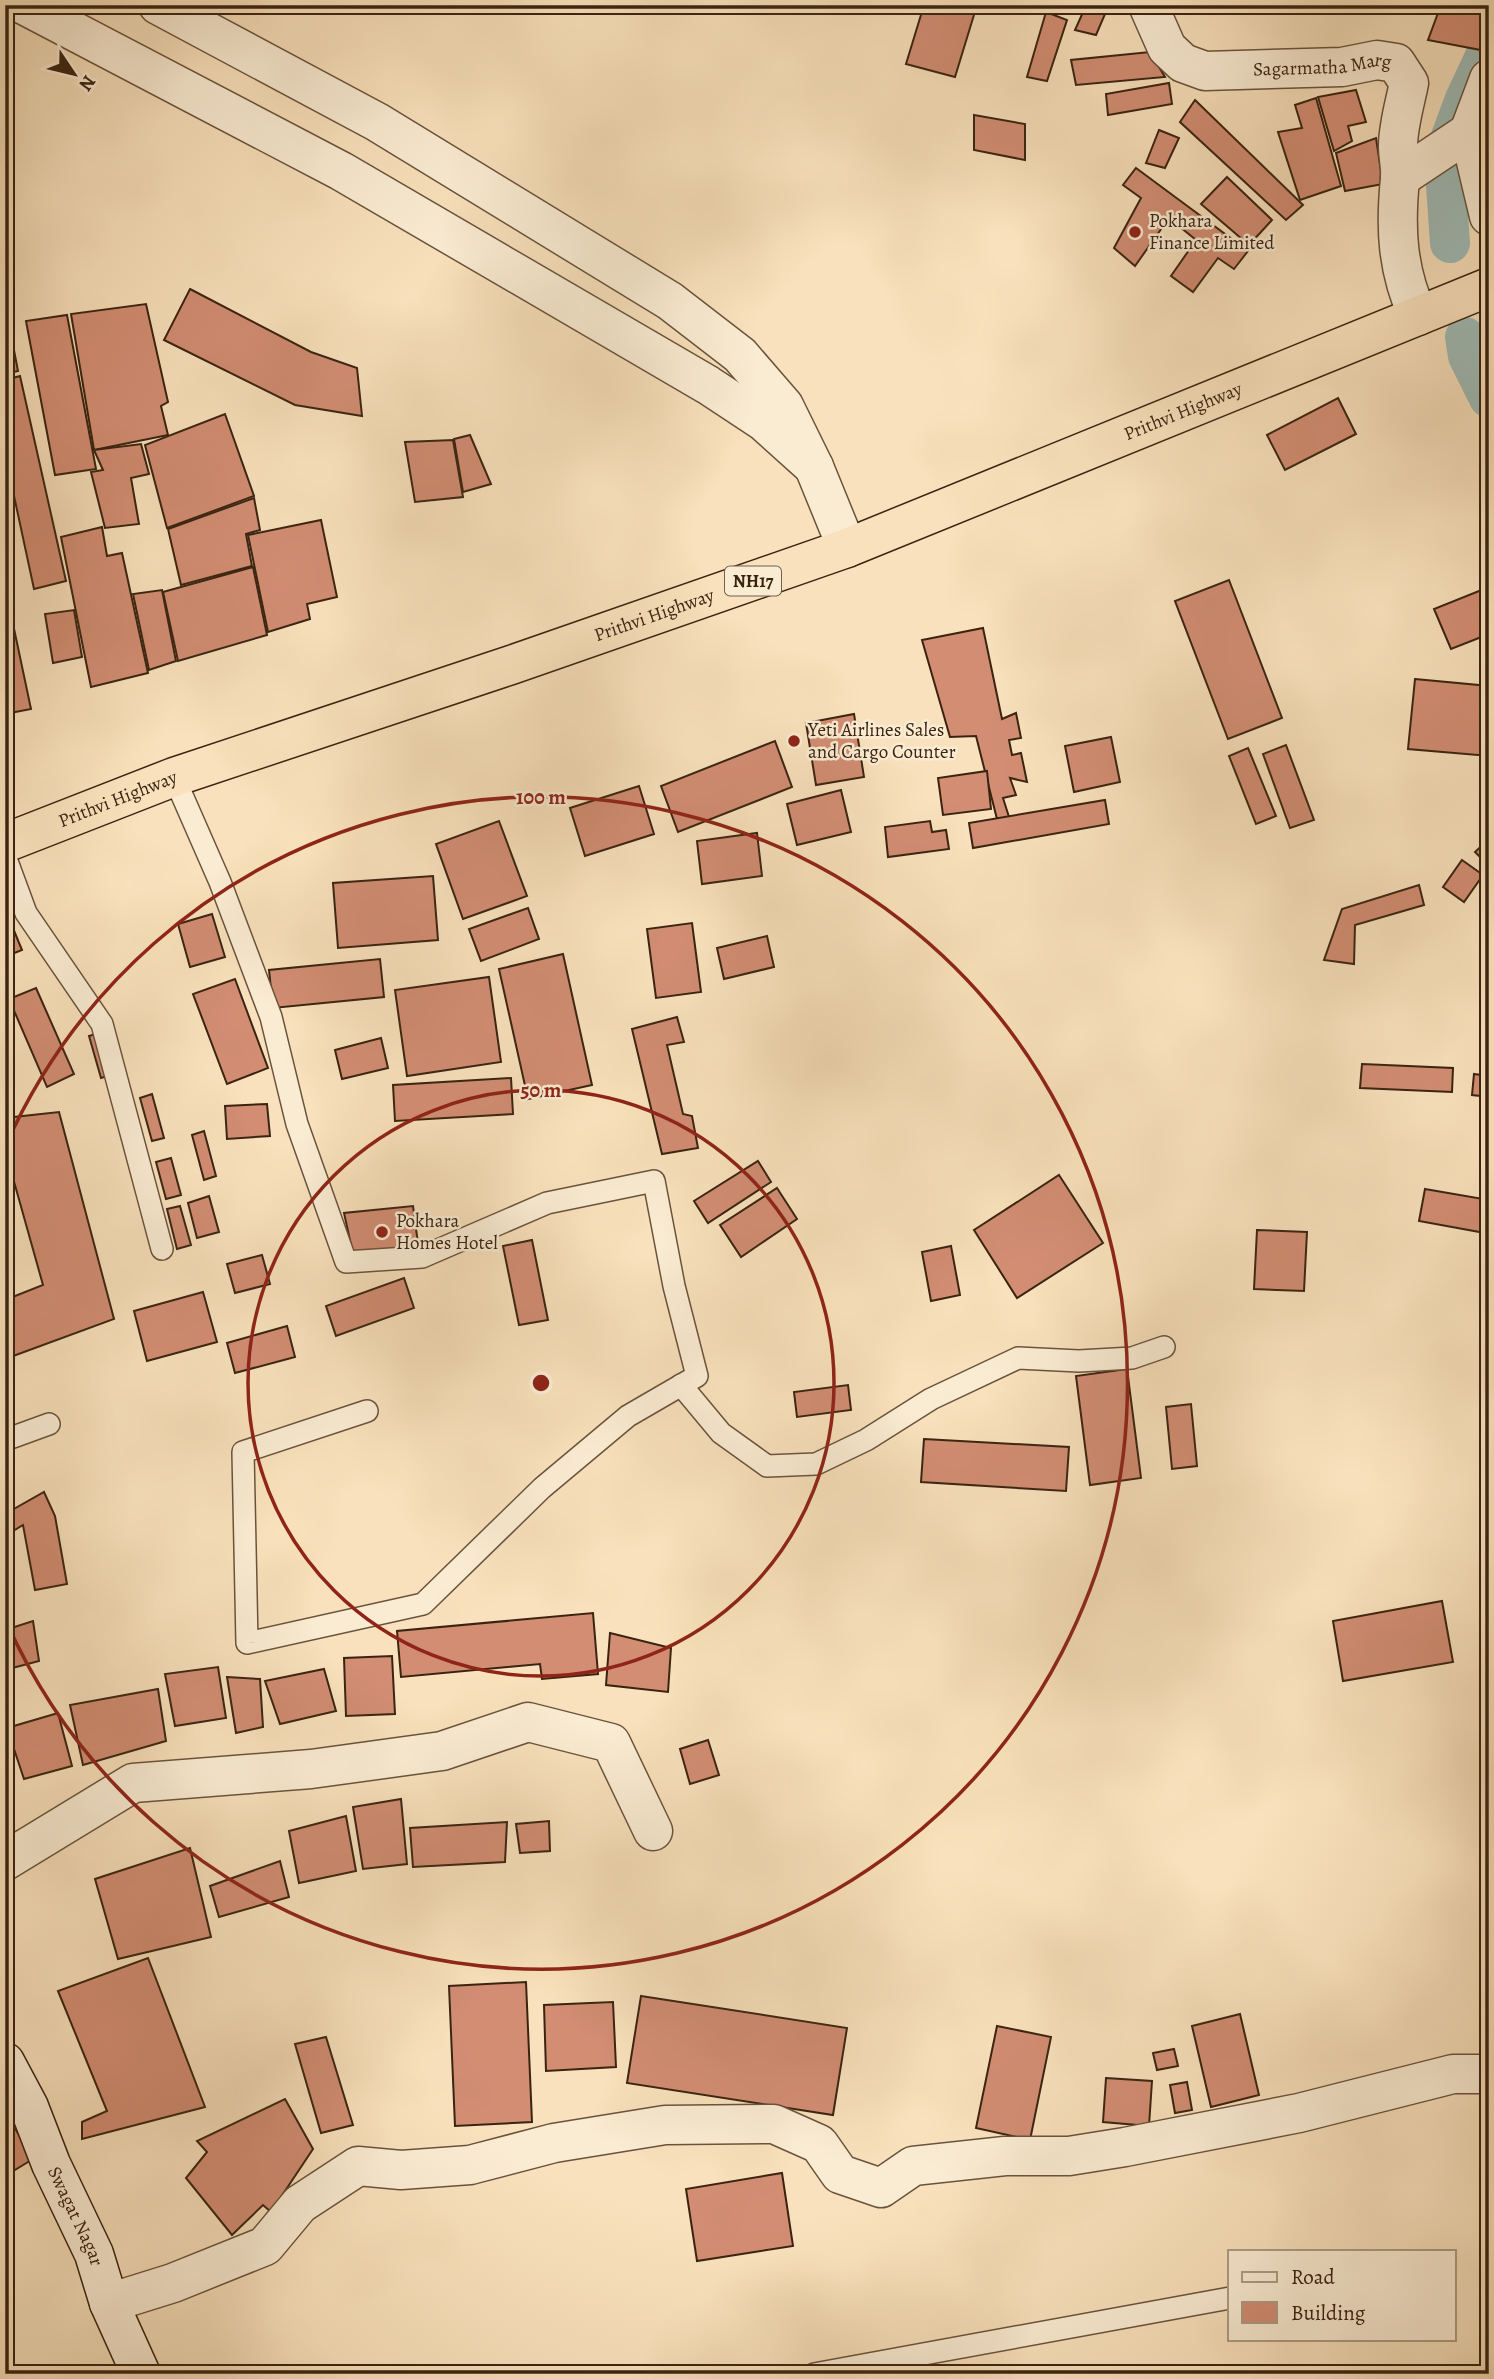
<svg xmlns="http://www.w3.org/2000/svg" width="1494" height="2379" font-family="Alegreya,serif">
<rect width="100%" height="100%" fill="#f8e1bc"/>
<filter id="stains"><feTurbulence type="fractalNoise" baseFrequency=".00286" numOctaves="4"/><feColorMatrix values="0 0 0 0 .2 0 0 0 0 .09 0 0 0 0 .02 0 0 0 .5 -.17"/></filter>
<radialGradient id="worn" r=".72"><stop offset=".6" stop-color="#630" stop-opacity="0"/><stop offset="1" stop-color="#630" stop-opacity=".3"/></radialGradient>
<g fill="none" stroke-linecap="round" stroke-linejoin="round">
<g stroke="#9fbcb7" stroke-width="40">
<polyline points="1450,243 1444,156 1465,99 1489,48"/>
<polyline points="1465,337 1468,356 1489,398"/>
</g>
</g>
<g fill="#d28d73" stroke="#3a2411" stroke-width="2">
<polygon points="924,5 977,5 955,77 906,64"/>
<polygon points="1441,5 1489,5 1489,42 1486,51 1428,40"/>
<polygon points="1084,10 1105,14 1096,35 1075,30"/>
<polygon points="1046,12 1067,20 1047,81 1027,77"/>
<polygon points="1150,52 1165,77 1076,85 1071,60"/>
<polygon points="1169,83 1172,104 1108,115 1106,94"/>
<polygon points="1356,90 1366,122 1348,126 1352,141 1334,151 1318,97"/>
<polygon points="1316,98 1341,186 1300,200 1278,132 1302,128 1295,105"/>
<polygon points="1195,100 1303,205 1286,220 1180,122"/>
<polygon points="974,115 1025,124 1025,160 974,150"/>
<polygon points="1159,130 1179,138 1165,168 1146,163"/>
<polygon points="1376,138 1383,184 1345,191 1336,153"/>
<polygon points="1136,168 1248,251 1234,269 1218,258 1193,292 1171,276 1196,240 1169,218 1135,266 1114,248 1141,198 1123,185"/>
<polygon points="1227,177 1272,220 1249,245 1201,204"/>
<polygon points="190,289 311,352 357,368 362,416 295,405 164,340"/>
<polygon points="146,304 168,402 161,406 168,435 94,450 71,314"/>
<polygon points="67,315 96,469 55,475 26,321"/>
<polygon points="8,319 18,371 5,374 5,320"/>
<polygon points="20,376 66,581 34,589 5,454 5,380"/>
<polygon points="1338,398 1356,434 1285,470 1267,435"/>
<polygon points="225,414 254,496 167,528 145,445"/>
<polygon points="470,435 491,484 463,492 454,439"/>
<polygon points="453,440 463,497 415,502 405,442"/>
<polygon points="141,444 149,474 131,478 139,524 105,528 91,472 103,470 94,450"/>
<polygon points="254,498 260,530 246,534 252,566 181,585 168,529"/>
<polygon points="321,520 337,597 307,604 310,619 268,632 248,535"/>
<polygon points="102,527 107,556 122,553 148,673 91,687 61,537"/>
<polygon points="253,567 267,635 178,661 163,592"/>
<polygon points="1229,580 1282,718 1228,739 1175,601"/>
<polygon points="1489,587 1489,634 1451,649 1434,609"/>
<polygon points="162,590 176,661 149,670 133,594"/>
<polygon points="5,605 9,605 31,709 5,714"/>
<polygon points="74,610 82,657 53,663 45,614"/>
<polygon points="983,628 1002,719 1016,713 1021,738 1009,740 1012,755 1021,753 1027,782 1010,778 1016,795 1003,798 1009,817 997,819 976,736 950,737 922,640"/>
<polygon points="1415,679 1489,686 1489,756 1408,749"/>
<polygon points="854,714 864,777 816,785 806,723"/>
<polygon points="1111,737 1120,782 1074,792 1065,746"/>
<polygon points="775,741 792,787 678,832 661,786"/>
<polygon points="1286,745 1314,820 1290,828 1263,754"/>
<polygon points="1248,748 1276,816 1256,824 1229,756"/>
<polygon points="987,771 991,809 943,815 938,778"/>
<polygon points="639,786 654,834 585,856 570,808"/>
<polygon points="841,790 851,832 797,845 787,804"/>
<polygon points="1105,800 1109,824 973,848 969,823"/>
<polygon points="499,821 527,896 463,919 436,844"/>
<polygon points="930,821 932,832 946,830 949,849 888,857 885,827"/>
<polygon points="757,833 762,876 702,884 697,841"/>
<polygon points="1489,839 1489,866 1475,852"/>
<polygon points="1462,860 1483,875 1464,902 1443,887"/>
<polygon points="433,876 438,940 338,948 333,883"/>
<polygon points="1419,885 1424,905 1355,925 1354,964 1324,960 1342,909"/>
<polygon points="528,908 539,939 481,961 469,929"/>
<polygon points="212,914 225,957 190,967 178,924"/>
<polygon points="8,916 22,950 7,956 5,918"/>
<polygon points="692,923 701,992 656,998 647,929"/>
<polygon points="767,936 774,967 724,979 717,948"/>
<polygon points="563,954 592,1085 528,1099 499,969"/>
<polygon points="380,959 384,997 273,1008 269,970"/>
<polygon points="489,977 501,1062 407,1076 395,990"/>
<polygon points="235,979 268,1068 227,1084 193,994"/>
<polygon points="36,988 74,1074 47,1087 9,999"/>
<polygon points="677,1017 684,1042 667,1045 683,1114 692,1116 698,1148 662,1154 632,1029"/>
<polygon points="103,1032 114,1074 101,1078 89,1036"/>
<polygon points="381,1038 388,1068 342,1079 335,1050"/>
<polygon points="1362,1064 1453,1068 1452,1092 1360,1088"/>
<polygon points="1474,1074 1489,1076 1489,1097 1472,1095"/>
<polygon points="511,1078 513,1114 395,1121 393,1085"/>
<polygon points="152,1094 164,1138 152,1141 140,1098"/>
<polygon points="267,1104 270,1136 227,1139 225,1106"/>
<polygon points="59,1112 114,1319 5,1359 5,1300 43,1285 13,1178 5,1178 5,1118"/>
<polygon points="204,1131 216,1176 204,1180 192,1135"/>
<polygon points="171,1158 181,1195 166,1199 156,1162"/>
<polygon points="758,1161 771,1182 708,1223 694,1201"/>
<polygon points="1059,1175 1103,1243 1017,1298 974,1230"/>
<polygon points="777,1188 797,1219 741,1257 720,1225"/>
<polygon points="1425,1189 1489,1200 1485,1233 1419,1221"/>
<polygon points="209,1196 219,1232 197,1238 188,1203"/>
<polygon points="180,1206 191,1245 177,1249 167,1209"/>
<polygon points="413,1206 419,1251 353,1254 344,1213"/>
<polygon points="1257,1230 1307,1232 1304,1291 1254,1289"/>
<polygon points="532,1240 548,1320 519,1325 503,1246"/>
<polygon points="951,1246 960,1295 931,1301 922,1252"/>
<polygon points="262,1255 270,1284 235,1293 227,1264"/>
<polygon points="404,1278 414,1308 336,1336 326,1306"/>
<polygon points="203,1292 217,1342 147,1361 134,1311"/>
<polygon points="287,1326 295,1357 235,1373 227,1343"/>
<polygon points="1127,1369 1141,1478 1090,1485 1076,1376"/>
<polygon points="848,1385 851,1410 797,1417 794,1392"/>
<polygon points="1191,1404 1197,1466 1172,1469 1166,1407"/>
<polygon points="924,1439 1069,1447 1066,1491 921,1482"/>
<polygon points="44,1492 55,1516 67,1584 35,1590 23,1525 5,1536 5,1514"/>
<polygon points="1442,1601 1453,1662 1343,1681 1333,1621"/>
<polygon points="593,1613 598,1674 542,1679 540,1664 401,1677 397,1631"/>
<polygon points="33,1621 39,1661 5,1670 5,1630"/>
<polygon points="610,1633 671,1648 668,1692 606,1685"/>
<polygon points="392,1656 395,1714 346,1716 344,1658"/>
<polygon points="218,1667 226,1718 175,1726 165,1674"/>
<polygon points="324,1669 336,1711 280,1724 265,1681"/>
<polygon points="227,1677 260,1679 263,1727 236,1733"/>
<polygon points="158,1689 166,1741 83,1765 70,1705"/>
<polygon points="58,1713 72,1766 24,1779 7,1728"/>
<polygon points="708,1740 719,1775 690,1784 680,1749"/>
<polygon points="401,1799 407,1864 363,1869 353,1807"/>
<polygon points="346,1816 356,1871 299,1883 289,1831"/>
<polygon points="549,1821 550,1851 520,1853 516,1824"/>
<polygon points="507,1822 505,1862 413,1867 410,1828"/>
<polygon points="190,1848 211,1937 118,1959 95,1879"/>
<polygon points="280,1861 289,1897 219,1917 210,1886"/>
<polygon points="148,1958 205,2107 82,2139 82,2122 107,2111 58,1991"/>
<polygon points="526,1982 532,2122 455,2126 449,1986"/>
<polygon points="641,1996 847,2028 833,2115 627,2083"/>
<polygon points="613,2002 616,2067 546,2071 544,2005"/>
<polygon points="1240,2014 1259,2095 1211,2107 1192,2026"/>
<polygon points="997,2026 1051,2037 1030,2140 976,2128"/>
<polygon points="326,2037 353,2125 321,2133 295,2044"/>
<polygon points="1174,2049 1178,2066 1157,2070 1153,2053"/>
<polygon points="1106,2078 1152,2081 1149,2126 1103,2122"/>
<polygon points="1187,2082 1192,2110 1175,2113 1170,2085"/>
<polygon points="285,2099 313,2149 271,2212 263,2205 232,2235 186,2178 207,2152 197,2141"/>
<polygon points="5,2111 33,2159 5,2176"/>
<polygon points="782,2173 793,2246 697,2261 686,2189"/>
</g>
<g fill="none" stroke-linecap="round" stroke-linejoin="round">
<g stroke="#6a533c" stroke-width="24">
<g id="service">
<polyline points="174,777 220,882 271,1017 297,1124 346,1262 422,1257 547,1203 654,1181 674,1286 697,1376 628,1416 542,1488 423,1604 247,1643 243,1452 367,1411"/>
<polyline points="5,856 26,913 102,1024 162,1249"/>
<polyline points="681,1385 721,1433 767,1466 816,1464 866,1440 931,1399 1018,1358 1079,1361 1132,1358 1164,1347"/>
<polyline points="5,1440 49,1424"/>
<polyline points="814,2374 1230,2298"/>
</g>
</g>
<g stroke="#6a533c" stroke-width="41">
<g id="minor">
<path id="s1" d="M1148,5L1167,48L1183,63L1205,71L1342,67L1377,60L1396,63L1409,83C1405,103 1398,126 1398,146C1398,157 1401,168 1400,179C1395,228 1397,270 1418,316"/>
<polyline points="1489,79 1469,132 1489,216"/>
<polyline points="1400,178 1469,132"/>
<polyline points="5,1861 133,1783 311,1769 442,1751 528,1722 611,1743 653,1831"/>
<polyline points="109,2303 173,2283 265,2246 300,2204 358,2166 401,2170 470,2165 554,2143 665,2125 774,2124 819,2144 840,2174 881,2188 913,2166 1005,2156 1069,2156 1125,2147 1299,2113 1453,2074 1489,2074"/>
</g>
</g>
<g stroke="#6a533c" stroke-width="41">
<g id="tertiary">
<polyline points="24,5 341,171 708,385 764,422 814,467"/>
<polyline points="158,5 377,122 670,301 740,355 784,406 814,467 847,548"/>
</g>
</g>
<g stroke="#3a2411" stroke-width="41">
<g id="secondary">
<path id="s2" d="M5,2062L29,2107L51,2164L94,2254L109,2303L141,2374"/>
</g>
</g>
<g stroke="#3a2411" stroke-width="41">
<g id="trunk">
<path id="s3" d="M5,843L174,777L511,665L847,548L1489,287"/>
</g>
</g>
<use href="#service" stroke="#faecd3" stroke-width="21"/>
<use href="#minor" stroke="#faecd3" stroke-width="38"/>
<use href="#tertiary" stroke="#faecd3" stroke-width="38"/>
<use href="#secondary" stroke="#faecd3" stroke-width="38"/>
<use href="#trunk" stroke="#f8e1bc" stroke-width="38"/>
</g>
<g fill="none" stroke="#8f2418" stroke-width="3.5">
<circle cx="541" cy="1383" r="293"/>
<path d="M6 1145A586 586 0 1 1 6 1621"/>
</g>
<g fill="#8f2418" stroke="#faecd3" stroke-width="2.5">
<circle cx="1135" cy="232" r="7"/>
<circle cx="794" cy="741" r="7"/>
<circle cx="382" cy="1232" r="7"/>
</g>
<g text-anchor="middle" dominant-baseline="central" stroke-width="5" stroke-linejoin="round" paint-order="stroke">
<rect fill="#faecd3" stroke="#74604b" stroke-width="2" x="725" y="566.5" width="56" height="29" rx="5"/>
<g font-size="18" font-weight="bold" fill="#3a2411">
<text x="753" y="581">NH17</text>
</g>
<g font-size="19" fill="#3a2411" stroke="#faecd3">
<text stroke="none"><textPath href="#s1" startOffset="210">Sagarmatha Marg</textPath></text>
<text stroke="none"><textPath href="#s3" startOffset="1255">Prithvi Highway</textPath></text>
<text stroke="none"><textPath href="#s3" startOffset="688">Prithvi Highway</textPath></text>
<text stroke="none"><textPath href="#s3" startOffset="121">Prithvi Highway</textPath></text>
<text stroke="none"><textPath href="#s2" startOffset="170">Swagat Nagar</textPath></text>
</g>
<g font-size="19" fill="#3a2411" stroke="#faecd3" text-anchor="start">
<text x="1149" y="221">Pokhara<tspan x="1149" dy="22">Finance Limited</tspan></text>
<text x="808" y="730">Yeti Airlines Sales<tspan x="808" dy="22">and Cargo Counter</tspan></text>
<text x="396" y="1221">Pokhara<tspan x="396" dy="22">Homes Hotel</tspan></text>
</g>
</g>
<circle cx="541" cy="1383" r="10" fill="#8f2418" stroke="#faecd3" stroke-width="3.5"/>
<g font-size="21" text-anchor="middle" font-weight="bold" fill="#8f2418" stroke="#faecd3" stroke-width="5" stroke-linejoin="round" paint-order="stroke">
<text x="541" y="804">100 m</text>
<text x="541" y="1097">50 m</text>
</g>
<rect width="1494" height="2379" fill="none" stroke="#f8e1bc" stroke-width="28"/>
<rect x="7" y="7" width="1480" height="2365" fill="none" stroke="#3a2411" stroke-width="3.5"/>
<rect x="14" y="14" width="1466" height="2351" fill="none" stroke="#3a2411" stroke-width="2"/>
<rect x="1228" y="2250" width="228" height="91" fill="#faecd3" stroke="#ad9c85" stroke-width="2"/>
<rect x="1242" y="2272" width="35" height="10" fill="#faecd3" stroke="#ad9c85" stroke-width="2"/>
<text x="1291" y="2284" font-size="21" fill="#3a2411">Road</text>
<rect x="1242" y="2302" width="35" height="21" fill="#d28d73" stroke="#ad9c85" stroke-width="2"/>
<text x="1291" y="2320" font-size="21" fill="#3a2411">Building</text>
<g transform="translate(74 74) rotate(125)" stroke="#faecd3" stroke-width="5" paint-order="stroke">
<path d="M0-5L12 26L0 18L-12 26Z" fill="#3a2411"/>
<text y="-10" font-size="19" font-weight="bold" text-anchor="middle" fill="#3a2411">N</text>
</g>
<rect width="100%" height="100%" filter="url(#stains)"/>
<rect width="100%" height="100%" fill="url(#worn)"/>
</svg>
